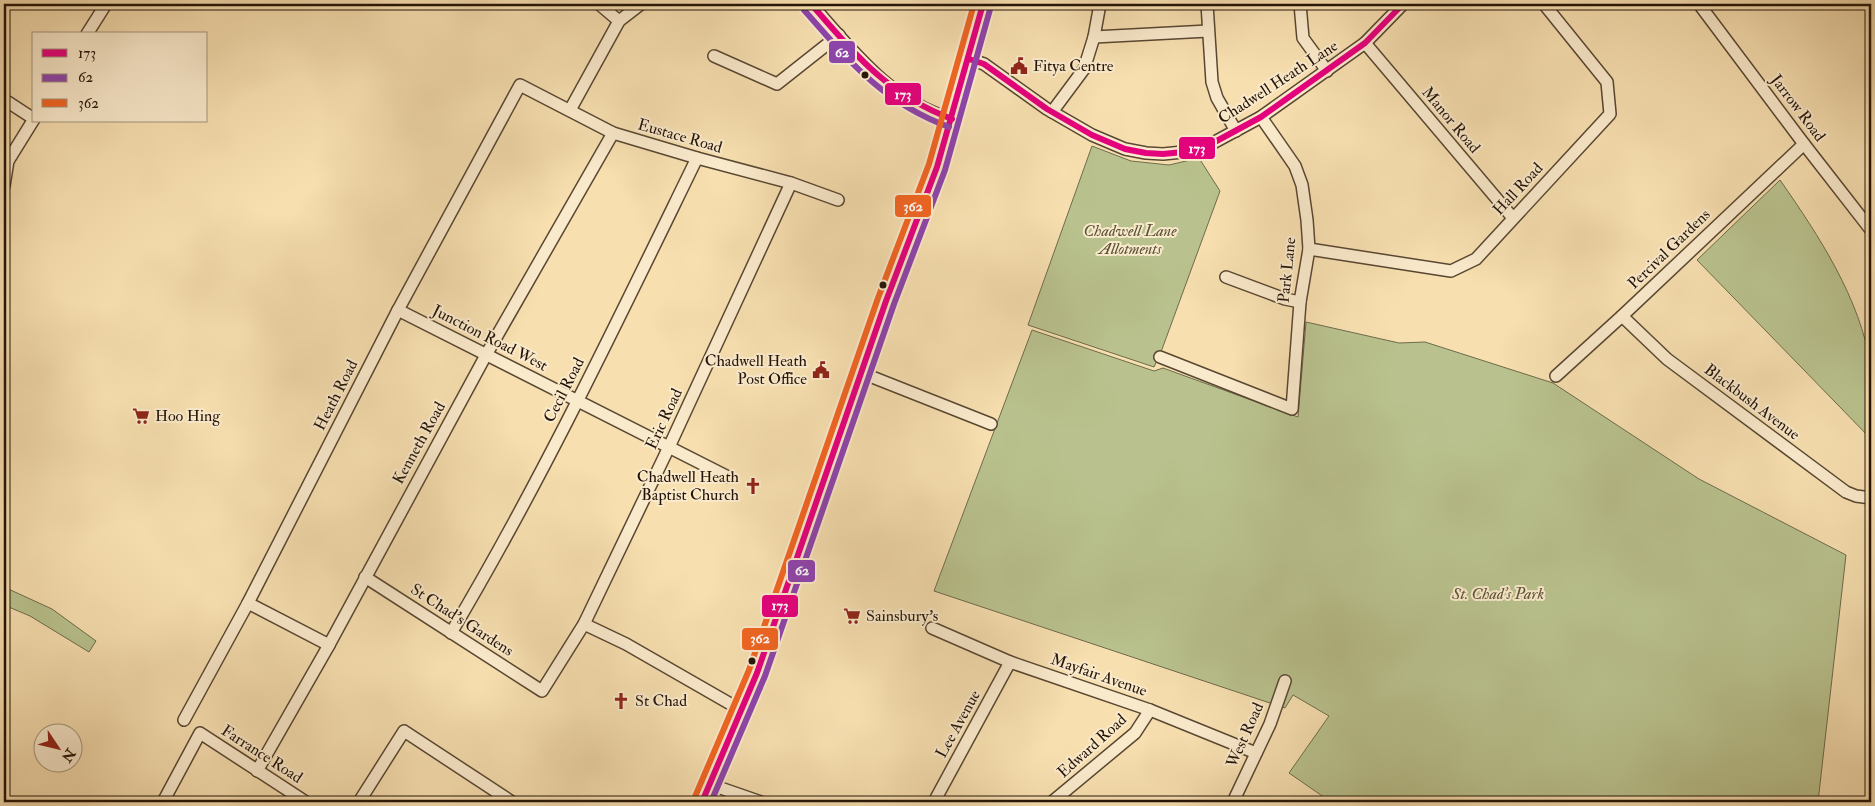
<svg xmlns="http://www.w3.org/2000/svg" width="1875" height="806" font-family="'IM FELL Double Pica',serif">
<rect width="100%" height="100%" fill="#f7dfb0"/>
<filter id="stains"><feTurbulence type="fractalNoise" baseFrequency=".004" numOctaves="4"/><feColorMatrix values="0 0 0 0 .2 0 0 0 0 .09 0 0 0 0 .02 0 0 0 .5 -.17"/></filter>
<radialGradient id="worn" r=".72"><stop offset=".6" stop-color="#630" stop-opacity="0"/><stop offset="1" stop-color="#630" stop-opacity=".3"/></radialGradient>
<g fill="#b9c28e" stroke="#6e6b4b">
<polygon points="1092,146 1131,161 1169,165 1199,158 1220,191 1161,352 1154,367 1028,325"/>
<path d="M1780,180C1819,236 1860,298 1871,367C1874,388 1871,417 1871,439L1697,260Z"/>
<polygon points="1306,322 1399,343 1425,342 1553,383 1699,479 1846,555 1818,802 1331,802 1289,773 1329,716 1293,695 1285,708 934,591 1032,330 1154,371 1163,368 1298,417"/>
<polygon points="4,587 52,609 96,641 89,652 30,616 4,605"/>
</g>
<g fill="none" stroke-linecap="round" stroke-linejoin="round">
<g stroke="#594732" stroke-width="14">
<g id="minor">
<polyline points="599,4 619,21"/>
<path d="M811,4C852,50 890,101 952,119"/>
<polyline points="1207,4 1212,82 1217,98 1236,131"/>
<polyline points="1300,4 1303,38 1327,71"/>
<polyline points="1699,4 1804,144 1871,230"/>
<polyline points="87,34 106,4"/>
<polyline points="1094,37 1208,31"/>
<polyline points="1365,43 1513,218"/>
<polyline points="714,56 777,84 839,35"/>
<polyline points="969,59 984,64 1047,109 1092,135 1125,149 1146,153 1163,154 1183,152 1211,144 1261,117 1365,43 1403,4"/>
<polyline points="4,101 8,102 34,119"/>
<polyline points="570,110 619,21 641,4"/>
<polyline points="1052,112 1084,69 1094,37 1100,4"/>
<polyline points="4,186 8,161 34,119"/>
<polyline points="1309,249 1451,271 1476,259 1610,114 1607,82 1544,4"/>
<polyline points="1226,277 1285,299 1300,302"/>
<polyline points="398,310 728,477"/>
<polyline points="1622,316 1667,359 1846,492 1856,496 1871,498"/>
<polyline points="1160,357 1292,409 1300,302 1309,249 1307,220 1302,185 1295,166 1261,117"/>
<polyline points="862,373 991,424"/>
<polyline points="1556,376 1622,316 1804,144"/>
<polyline points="365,577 542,691 584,624 669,447 791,183"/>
<polyline points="248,603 329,645"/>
<polyline points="584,624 626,644 741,710"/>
<polyline points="932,628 1010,662 1150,710 1256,753"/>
<path d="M451,633C542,480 619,318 697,158"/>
<polyline points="184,720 248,603 398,310 520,85 613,133 697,158 791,183 838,200"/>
<polyline points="257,771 329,645 486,355 613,133"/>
<polyline points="709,784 761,802"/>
<polyline points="163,802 200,733 306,802"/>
<polyline points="359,802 404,731 512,802"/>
<polyline points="934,802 1010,662"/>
<polyline points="1052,802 1135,733 1150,710"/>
<polyline points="1233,802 1270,724 1285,681"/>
</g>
</g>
<g stroke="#241408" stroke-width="16">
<polyline id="major" points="702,802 757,673 886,301 937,167 983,4"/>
</g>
<use href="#minor" stroke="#faeacc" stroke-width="11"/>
<use href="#major" stroke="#ecc078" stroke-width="14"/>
<g stroke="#faeacc" stroke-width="10">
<g id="bus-1">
<path d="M811,4C855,54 887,95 952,119"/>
<polyline points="969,59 984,64 1047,109 1092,135 1125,149 1146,153 1163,154 1183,152 1211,144 1261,117 1365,43 1403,4"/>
<polyline points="702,802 757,673 886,301 937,167 983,4"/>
</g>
</g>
<g stroke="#faeacc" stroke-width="10">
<g id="bus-2">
<path d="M804,10C850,62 882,102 949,127"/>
<polyline points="711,802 765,676 894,304 945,170 991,6"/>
</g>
</g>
<g stroke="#faeacc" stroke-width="10">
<polyline id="bus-3" points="694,799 749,670 878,298 929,164 974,4"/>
</g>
<use href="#bus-1" stroke="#e5007d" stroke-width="6"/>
<use href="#bus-2" stroke="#8e44ad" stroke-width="6"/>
<use href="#bus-3" stroke="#f26522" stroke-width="6"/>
</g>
<defs>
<g id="civic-bare" transform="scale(1.35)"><path d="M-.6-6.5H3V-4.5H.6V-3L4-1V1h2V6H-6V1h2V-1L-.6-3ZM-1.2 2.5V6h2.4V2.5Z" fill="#8f2418" stroke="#faeacc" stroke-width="2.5" paint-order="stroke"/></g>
<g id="supermarket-bare" transform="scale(1.35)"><path d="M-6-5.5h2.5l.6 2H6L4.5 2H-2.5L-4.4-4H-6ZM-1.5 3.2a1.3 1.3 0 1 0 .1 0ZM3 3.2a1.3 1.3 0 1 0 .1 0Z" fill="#8f2418" stroke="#faeacc" stroke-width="2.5" paint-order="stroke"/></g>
<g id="church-bare" transform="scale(1.35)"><path d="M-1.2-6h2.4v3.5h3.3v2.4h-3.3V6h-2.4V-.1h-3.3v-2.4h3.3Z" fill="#8f2418" stroke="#faeacc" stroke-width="2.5" paint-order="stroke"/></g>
</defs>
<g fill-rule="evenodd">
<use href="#civic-bare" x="1019" y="66"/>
<use href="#civic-bare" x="821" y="370"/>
<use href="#supermarket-bare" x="141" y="416"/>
<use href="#church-bare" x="753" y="486"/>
<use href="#supermarket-bare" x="852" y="616"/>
<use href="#church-bare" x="621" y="701"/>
</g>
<g fill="#241408" stroke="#faeacc" stroke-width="2">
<circle cx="865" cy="75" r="4.5"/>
<circle cx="883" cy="285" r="4.5"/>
<circle cx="752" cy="661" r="4.5"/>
</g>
<g text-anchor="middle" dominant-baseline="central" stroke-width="4" stroke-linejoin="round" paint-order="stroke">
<g font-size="16" fill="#241408" stroke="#faeacc" text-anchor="start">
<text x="1033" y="66">Fitya Centre</text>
<text x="807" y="361" text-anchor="end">Chadwell Heath<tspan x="807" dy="18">Post Office</tspan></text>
<text x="155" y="416">Hoo Hing</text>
<text x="739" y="477" text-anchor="end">Chadwell Heath<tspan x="739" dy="18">Baptist Church</tspan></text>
<text x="866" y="616">Sainsbury's</text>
<text x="635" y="701">St Chad</text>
</g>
<g font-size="16" fill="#241408" stroke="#faeacc">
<text transform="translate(1278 82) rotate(-33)">Chadwell Heath Lane</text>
<text transform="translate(1798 108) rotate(53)">Jarrow Road</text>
<text transform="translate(1451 120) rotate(50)">Manor Road</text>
<text transform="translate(680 136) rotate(16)">Eustace Road</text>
<text transform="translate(1518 189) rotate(-47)">Hall Road</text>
<text transform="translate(1669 249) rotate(-44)">Percival Gardens</text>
<text transform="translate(1287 270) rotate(-84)">Park Lane</text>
<text transform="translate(490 338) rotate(27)">Junction Road West</text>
<text transform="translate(564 390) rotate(-63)">Cecil Road</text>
<text transform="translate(336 395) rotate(-63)">Heath Road</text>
<text transform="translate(1752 402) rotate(37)">Blackbush Avenue</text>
<text transform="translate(664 419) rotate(-65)">Eric Road</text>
<text transform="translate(419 443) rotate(-61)">Kenneth Road</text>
<text transform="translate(462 620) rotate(33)">St Chad's Gardens</text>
<text transform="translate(1099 675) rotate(19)">Mayfair Avenue</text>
<text transform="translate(958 724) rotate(-61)">Lee Avenue</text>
<text transform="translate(1245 735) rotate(-66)">West Road</text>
<text transform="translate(1092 746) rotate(-42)">Edward Road</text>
<text transform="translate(262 754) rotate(33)">Farrance Road</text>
</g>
<g font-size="16" font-style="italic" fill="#585137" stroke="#faeacc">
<text x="1130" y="231">Chadwell Lane<tspan x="1130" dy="18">Allotments</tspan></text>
<text x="1498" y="594">St. Chad's Park</text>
</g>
</g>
<g stroke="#faeacc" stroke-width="2">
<rect x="828" y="40" width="28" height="24" rx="5" fill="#8e44ad"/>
<rect x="884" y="82" width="38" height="24" rx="5" fill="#e5007d"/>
<rect x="1178" y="136" width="38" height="24" rx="5" fill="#e5007d"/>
<rect x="894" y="194" width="38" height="24" rx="5" fill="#f26522"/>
<rect x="787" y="559" width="29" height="24" rx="5" fill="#8e44ad"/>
<rect x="761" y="594" width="38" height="24" rx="5" fill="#e5007d"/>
<rect x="741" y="627" width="38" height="24" rx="5" fill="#f26522"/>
</g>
<g font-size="14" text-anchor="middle" font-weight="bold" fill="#fff">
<text x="842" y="57">62</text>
<text x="903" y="99">173</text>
<text x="1197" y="153">173</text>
<text x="913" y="211">362</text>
<text x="802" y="575">62</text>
<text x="780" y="610">173</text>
<text x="760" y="643">362</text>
</g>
<rect width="1875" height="806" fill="none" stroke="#f7dfb0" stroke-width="20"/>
<rect x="5" y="5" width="1865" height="796" fill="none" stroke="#241408" stroke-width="2.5"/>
<rect x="10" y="10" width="1855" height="786" fill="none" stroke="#241408"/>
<rect x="32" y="32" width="175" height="90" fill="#faeacc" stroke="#a4947e"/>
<rect x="42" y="49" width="25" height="8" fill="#e5007d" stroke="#a4947e"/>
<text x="78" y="58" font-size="15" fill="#241408">173</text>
<rect x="42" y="74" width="25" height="8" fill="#8e44ad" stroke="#a4947e"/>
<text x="78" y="82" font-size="15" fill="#241408">62</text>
<rect x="42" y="99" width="25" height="8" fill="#f26522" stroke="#a4947e"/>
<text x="78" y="108" font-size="15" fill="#241408">362</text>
<g transform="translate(58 748) rotate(125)"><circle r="24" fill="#faeacc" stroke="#a4947e"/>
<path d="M0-4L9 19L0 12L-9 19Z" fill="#8f2418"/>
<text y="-8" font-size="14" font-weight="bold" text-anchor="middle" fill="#241408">N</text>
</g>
<rect width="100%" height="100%" filter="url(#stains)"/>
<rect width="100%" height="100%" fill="url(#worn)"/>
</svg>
